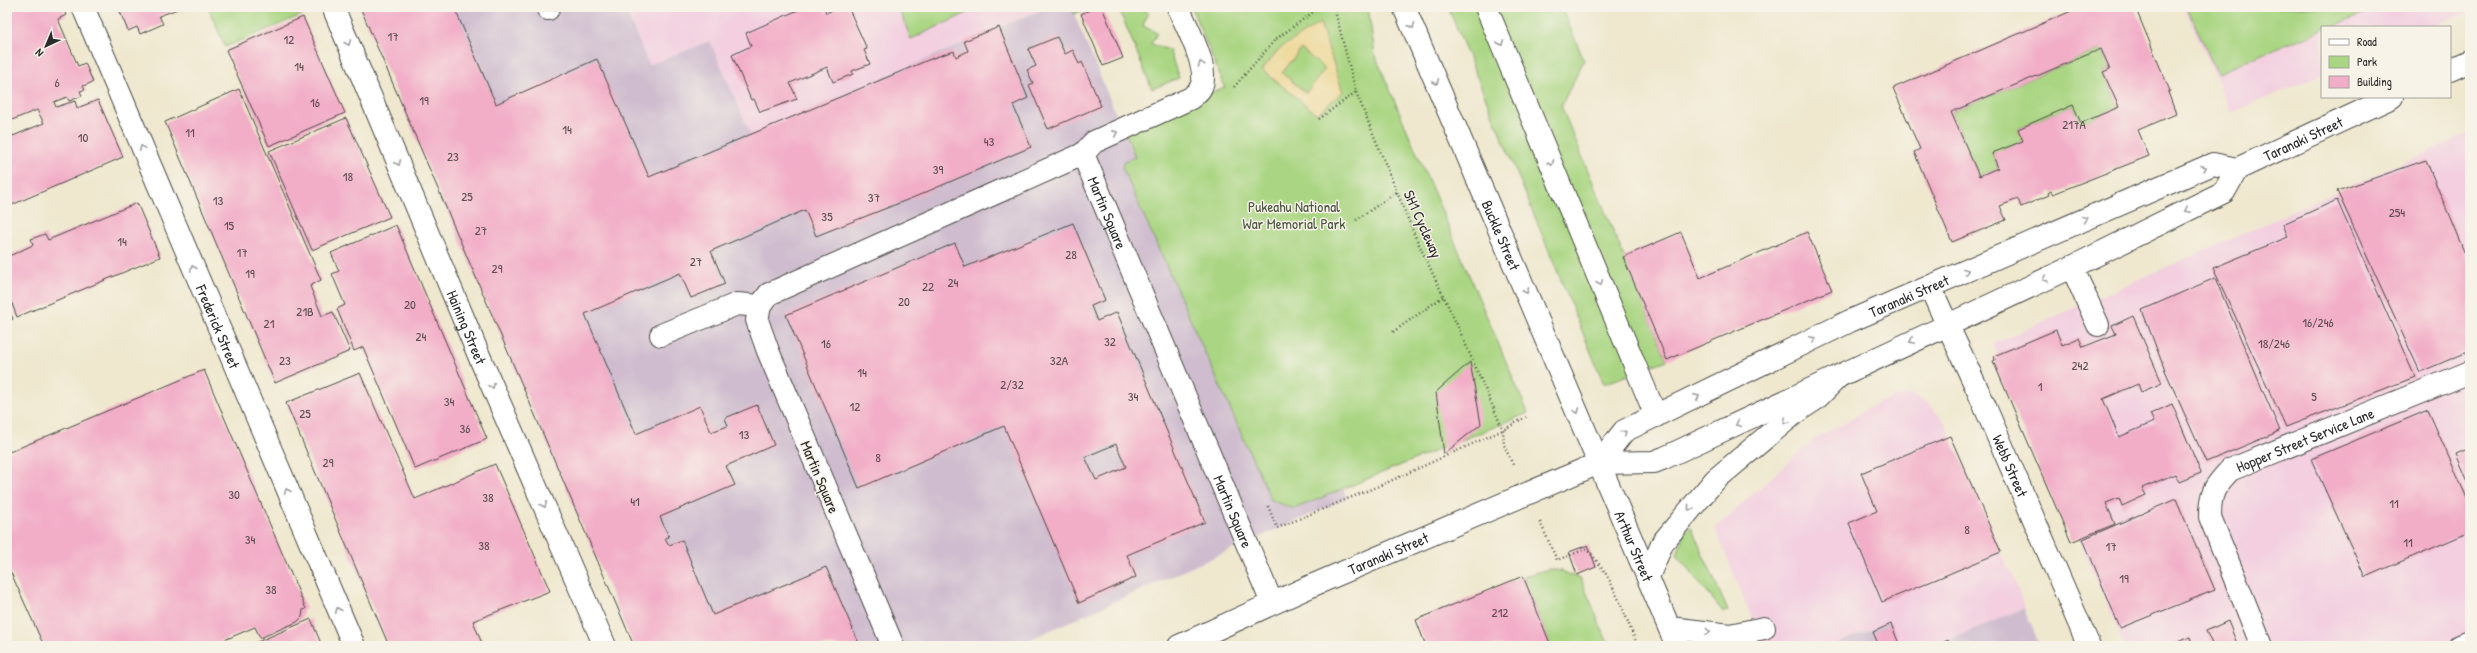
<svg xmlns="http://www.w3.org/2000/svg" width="2477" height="653" font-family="'Patrick Hand',sans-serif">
<rect width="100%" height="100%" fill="#f7f3e8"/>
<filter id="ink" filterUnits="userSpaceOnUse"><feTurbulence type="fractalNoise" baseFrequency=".025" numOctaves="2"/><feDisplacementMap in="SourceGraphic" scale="8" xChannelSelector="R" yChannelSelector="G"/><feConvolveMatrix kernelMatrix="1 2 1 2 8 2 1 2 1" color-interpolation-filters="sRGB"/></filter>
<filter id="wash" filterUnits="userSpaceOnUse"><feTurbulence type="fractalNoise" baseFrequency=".012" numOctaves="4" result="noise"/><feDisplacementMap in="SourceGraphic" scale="16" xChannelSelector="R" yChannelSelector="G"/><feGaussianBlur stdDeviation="0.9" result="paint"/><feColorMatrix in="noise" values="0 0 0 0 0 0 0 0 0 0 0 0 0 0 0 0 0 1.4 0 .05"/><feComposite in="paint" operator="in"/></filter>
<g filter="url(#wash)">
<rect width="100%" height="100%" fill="#efe8cf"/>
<g fill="#f3cfe0">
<polygon points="624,7 1047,7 751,135 710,41 649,65"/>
<polygon points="2184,7 2470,7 2470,11 2432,27 2322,27 2322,74 2231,113"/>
<polygon points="2470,133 2470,646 2125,646 1993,344"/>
<polygon points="1912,395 1928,403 1945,422 2001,552 2014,577 2024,608 1936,646 1900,646 1890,622 1830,646 1763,646 1715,528 1812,441 1878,403 1898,396"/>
</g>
<g fill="#cfbdcf">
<polygon points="360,7 624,7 649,65 710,41 751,135 1047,7 1071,7 1131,150 1189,124 1347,498 1015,646 634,646"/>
<polygon points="2024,608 2040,646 1936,646"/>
<polygon points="1891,622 1900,646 1830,646"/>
</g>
<g fill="#aad683" stroke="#6a8057">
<polygon points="208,7 299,7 302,15 225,47"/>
<polygon points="898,7 980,7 911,39"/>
<polygon points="1071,7 1091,7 1074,14"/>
<polygon points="1118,7 1136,7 1148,12 1143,26 1157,33 1151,44 1169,50 1179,78 1152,89"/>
<polygon points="1191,7 1368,7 1375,55 1528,413 1294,509 1271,500 1122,167 1124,161 1135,157 1123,127 1225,87"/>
<polygon points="1448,7 1561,7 1584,60 1561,106 1667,360 1604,384"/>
<polygon points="2187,7 2379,7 2330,27 2322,27 2322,30 2217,73"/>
<polygon points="2101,49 2110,69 2103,72 2119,107 2081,123 2073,105 2018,129 2023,141 1992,153 1998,168 1979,176 1951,112"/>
<polygon points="1691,527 1728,611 1723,612 1677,555 1684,533"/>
<polygon points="1549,569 1561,571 1581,579 1609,646 1551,646 1523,576"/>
</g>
<path fill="#eeda9e" stroke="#8c8264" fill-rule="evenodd" d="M1320,23L1343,92L1317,114L1262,70L1279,49ZM1301,49L1325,69L1306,93L1282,73Z"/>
<g id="blocks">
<g fill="#f2adc7" fill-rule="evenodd">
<path d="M7,7H62L66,15L58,19L78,66L85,63L93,82L83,86L85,90L80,91L82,96L69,101L67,97L54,102L56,107L75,101L77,108L98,100L123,157L7,207ZM37,110L44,123L13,136L7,122Z"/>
<polygon points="118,7 183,7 159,16 163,24 140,34 137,27 128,31"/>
<polygon points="360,7 454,7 496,104 597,59 649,177 933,58 954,51 956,57 968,51 964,41 999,27 1028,98 1013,105 1031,147 917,196 816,236 805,210 711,251 725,284 691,298 680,273 585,314 636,434 700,406 711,432 728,426 725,418 757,405 774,445 726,466 735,485 660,517 669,537 665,538 669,545 682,540 713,615 826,567 860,646 634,646"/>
<polygon points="805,7 824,7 826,13 839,7 848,7 867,49 864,50 870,64 852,71 853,74 833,82 827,67 790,83 797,99 760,112 754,99 751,100 732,55 751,46 746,33"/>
<polygon points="1096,7 1102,7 1123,58 1103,66 1081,14"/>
<path d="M2075,7H2135L2170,91L2168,92L2176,114L2138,130L2149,156L2053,194L2051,191L2048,193L2049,195L2021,207L2018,199L2000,206L2006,220L1952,242L1914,152L1920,149L1893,88L2076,9ZM2101,49L2110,69L2103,72L2119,107L2081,123L2073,105L2018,129L2023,141L1992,153L1998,168L1979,176L1951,112Z"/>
<polygon points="303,17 345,113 269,146 226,50"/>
<polygon points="1057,37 1065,54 1073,50 1079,64 1082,62 1101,106 1048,129 1029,85 1033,83 1027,70 1036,66 1028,49"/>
<polygon points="239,89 321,280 310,286 322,316 333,312 350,351 275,383 165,122"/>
<polygon points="346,118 390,217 312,250 269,151"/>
<polygon points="2426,160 2470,266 2470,351 2420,372 2337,191"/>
<polygon points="2337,200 2415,377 2286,427 2213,268 2288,237 2283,224"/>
<polygon points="137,203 160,257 17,317 11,301 7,303 7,257 33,245 31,239 45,234 48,240"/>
<path d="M1073,223L1105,300L1091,306L1097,321L1117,312L1205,522L1127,555L1136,577L1079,603L1004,426L859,488L786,315L955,243L965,267ZM1116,444L1126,467L1096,480L1085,457Z"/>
<polygon points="396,225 487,439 415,469 363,347 354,351 337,309 345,305 332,274 339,271 331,253"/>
<polygon points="1681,232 1700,278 1807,232 1832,290 1667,360 1623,257"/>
<polygon points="2215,278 2280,431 2206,462 2164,368 2142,310"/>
<polygon points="7,305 13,319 7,322"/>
<polygon points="2133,316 2162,383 2141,392 2138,384 2103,399 2119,437 2154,422 2150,414 2172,404 2201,473 2179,482 2175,474 2142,488 2146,495 2122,506 2119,498 2106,503 2115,524 2071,542 1993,361 1995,360 1994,356 2056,330 2062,345 2079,338 2083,347 2116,334 2112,326"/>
<polygon points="1470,362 1481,424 1444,454 1436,392"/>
<polygon points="204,370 306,609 303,610 302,617 297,622 260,638 255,627 210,646 44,646 7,564 7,453"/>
<polygon points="360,373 415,499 495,464 550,591 473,621 483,646 389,646 286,403"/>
<polygon points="2428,410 2470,505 2470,532 2365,577 2311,459"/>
<polygon points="1950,436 2001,552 1882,602 1849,523 1877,511 1861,473"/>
<polygon points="2470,448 2470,486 2456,454"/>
<polygon points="2176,499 2215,590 2120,628 2083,539"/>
<polygon points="1588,545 1596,567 1577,575 1569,552"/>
<polygon points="1523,576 1551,646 1426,646 1416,620"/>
<polygon points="311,619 322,646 248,646"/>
<polygon points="2228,621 2238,646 2213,646 2206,631"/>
<polygon points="1891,624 1900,646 1879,646 1873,632"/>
<polygon points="2190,637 2193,646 2170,646"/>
<polygon points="1948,640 1951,646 1936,646"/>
</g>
</g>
</g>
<g filter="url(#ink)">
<use href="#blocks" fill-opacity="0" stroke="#484744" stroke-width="1"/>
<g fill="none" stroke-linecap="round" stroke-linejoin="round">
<g stroke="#484744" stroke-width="24">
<g id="minor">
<path id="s1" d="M83,7L354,646"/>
<path id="s2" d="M333,7L480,358L605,646"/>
<polyline points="1486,7 1656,416"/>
<polyline points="548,9 548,7"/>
<path d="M1083,154L1094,142L1191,98C1194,95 1198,92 1200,89C1212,71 1186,26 1178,7"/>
<polyline points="2072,267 2098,325"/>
<polyline points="661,335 737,304 760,306"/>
<polyline points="1670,628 1730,635 1747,646"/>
<polyline points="1730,635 1764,628"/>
<path id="s3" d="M893,646L768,351L757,320L760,306L769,294L1083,154L1272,603"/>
<path id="s4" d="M2262,646L2210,517C2210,492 2214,487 2230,470L2470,372"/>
<polyline points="2460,646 2470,642"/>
</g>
</g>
<g stroke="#484744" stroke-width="24">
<g id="major">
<polyline points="2450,70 2470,61"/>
<path id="s5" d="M1930,287L1979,393L2089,646"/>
<path id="s6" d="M1599,463L1624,431L1850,321L2213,164L2237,169"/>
<path id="s7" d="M1179,646L1311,586L1599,463L1654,462L1664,458L2072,267L2224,192L2237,169L2392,97"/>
</g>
</g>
<g stroke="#484744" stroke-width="24">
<g id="highway">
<path id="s8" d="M1404,7L1677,646"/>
<polyline points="1648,577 1663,542 1715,480 1796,412 1816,399 1837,378"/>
</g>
</g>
<g stroke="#484744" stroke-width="2.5" stroke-dasharray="1 3" stroke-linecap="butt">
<polyline points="1334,7 1356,92 1415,236 1458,327 1503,430 1504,445 1513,465"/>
<polyline points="1234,87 1275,40 1320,7"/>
<polyline points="1319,119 1356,92"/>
<polyline points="1356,220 1397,192"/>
<polyline points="1393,332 1444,296"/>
<polyline points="1268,506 1277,528 1386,483 1503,430 1526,417"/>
<path d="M1540,522L1557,560L1586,549C1613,574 1623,613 1638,646"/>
</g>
<use href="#minor" stroke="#fff" stroke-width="22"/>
<use href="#major" stroke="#fff" stroke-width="22"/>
<use href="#highway" stroke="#fff" stroke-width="22"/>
</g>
<defs><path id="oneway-chevron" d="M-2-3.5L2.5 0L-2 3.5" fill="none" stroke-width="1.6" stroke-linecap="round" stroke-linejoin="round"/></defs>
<g stroke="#a0a0a0">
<use href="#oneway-chevron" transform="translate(1412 26) rotate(67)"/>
<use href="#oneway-chevron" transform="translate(348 43) rotate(67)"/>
<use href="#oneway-chevron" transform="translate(1501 43) rotate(68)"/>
<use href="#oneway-chevron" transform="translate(1201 64) rotate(-107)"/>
<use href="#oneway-chevron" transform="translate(1436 82) rotate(67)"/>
<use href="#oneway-chevron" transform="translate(1115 133) rotate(-24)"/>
<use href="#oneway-chevron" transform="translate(142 148) rotate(-114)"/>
<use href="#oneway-chevron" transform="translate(398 163) rotate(67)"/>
<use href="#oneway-chevron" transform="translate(1551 163) rotate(68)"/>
<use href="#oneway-chevron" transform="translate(2204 168) rotate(-23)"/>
<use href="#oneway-chevron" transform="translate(2187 210) rotate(154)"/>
<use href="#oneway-chevron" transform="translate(2085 219) rotate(-23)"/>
<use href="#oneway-chevron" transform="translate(193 268) rotate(-113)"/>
<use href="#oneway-chevron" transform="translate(1966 271) rotate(-23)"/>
<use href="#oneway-chevron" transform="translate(2045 279) rotate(156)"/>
<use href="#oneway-chevron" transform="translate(1600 283) rotate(68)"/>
<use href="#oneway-chevron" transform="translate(1526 291) rotate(67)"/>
<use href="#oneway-chevron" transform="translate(1813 339) rotate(-26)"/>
<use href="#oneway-chevron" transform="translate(1912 341) rotate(154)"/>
<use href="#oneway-chevron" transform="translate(492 386) rotate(67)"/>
<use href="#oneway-chevron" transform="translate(1697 397) rotate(-26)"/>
<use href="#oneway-chevron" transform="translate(1577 411) rotate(67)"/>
<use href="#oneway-chevron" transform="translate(1786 421) rotate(141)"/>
<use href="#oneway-chevron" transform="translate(1738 424) rotate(155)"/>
<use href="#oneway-chevron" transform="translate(1624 433) rotate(-41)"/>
<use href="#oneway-chevron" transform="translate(287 491) rotate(-113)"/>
<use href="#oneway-chevron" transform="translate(544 505) rotate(67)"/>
<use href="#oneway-chevron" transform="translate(1690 508) rotate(130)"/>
<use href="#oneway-chevron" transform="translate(338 610) rotate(-113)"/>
<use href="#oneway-chevron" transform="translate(1708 632) rotate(6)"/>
</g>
</g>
<g text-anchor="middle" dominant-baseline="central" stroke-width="3" stroke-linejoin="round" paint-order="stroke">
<g font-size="13" fill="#5d4c52">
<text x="393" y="36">17</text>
<text x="289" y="39">12</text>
<text x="299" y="66">14</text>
<text x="57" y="82">6</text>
<text x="424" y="100">19</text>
<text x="315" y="102">16</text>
<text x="2074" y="124">217A</text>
<text x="567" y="129">14</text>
<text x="190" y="132">11</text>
<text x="83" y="137">10</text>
<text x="989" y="141">43</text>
<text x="453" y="156">23</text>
<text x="938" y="169">39</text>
<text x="348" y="176">18</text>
<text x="467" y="196">25</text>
<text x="874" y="197">37</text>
<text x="218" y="200">13</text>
<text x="2397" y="212">254</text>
<text x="827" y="216">35</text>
<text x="229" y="225">15</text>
<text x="481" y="230">27</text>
<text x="122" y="241">14</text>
<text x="242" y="252">17</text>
<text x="1071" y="254">28</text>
<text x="696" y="261">27</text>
<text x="497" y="268">29</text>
<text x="250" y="273">19</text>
<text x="953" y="282">24</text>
<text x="928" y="286">22</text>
<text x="904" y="301">20</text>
<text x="410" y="304">20</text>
<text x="305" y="311">21B</text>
<text x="2318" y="322">16/246</text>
<text x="269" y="323">21</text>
<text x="421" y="336">24</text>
<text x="1110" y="341">32</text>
<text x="826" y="343">16</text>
<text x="2274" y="343">18/246</text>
<text x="285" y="360">23</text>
<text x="1059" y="360">32A</text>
<text x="2080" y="365">242</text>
<text x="862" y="372">14</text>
<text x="1012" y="384">2/32</text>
<text x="2040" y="386">1</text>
<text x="1133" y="396">34</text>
<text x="2314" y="396">5</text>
<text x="449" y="401">34</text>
<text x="855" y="406">12</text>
<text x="305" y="413">25</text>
<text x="465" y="428">36</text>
<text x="744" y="434">13</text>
<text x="878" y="457">8</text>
<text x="328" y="462">29</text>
<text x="234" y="494">30</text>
<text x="488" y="497">38</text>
<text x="635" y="501">41</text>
<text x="2394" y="503">11</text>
<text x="1967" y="529">8</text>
<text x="250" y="539">34</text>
<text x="2408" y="542">11</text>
<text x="484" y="545">38</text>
<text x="2111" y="546">17</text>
<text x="2124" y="578">19</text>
<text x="271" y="589">38</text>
<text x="1500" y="612">212</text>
</g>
<g font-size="15" fill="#2b2b2b" stroke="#f7f3e8">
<text stroke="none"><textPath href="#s7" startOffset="1243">Taranaki Street</textPath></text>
<text stroke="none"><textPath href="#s3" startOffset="790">Martin Square</textPath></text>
<text transform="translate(1423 224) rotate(66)">SH1 Cycleway</text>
<text stroke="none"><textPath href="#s8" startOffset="248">Buckle Street</textPath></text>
<text stroke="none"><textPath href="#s6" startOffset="356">Taranaki Street</textPath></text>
<text stroke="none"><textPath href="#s1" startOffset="347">Frederick Street</textPath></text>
<text stroke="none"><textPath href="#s2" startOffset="347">Haining Street</textPath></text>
<text stroke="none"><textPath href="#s4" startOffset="273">Hopper Street Service Lane</textPath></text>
<text stroke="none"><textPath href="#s5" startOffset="196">Webb Street</textPath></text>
<text transform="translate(820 477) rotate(67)">Martin Square</text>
<text stroke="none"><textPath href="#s3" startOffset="1114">Martin Square</textPath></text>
<text stroke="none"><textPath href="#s8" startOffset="586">Arthur Street</textPath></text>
<text stroke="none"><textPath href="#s7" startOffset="229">Taranaki Street</textPath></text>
</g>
<g font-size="15" fill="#4b5641" stroke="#f7f3e8">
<text x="1294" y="206">Pukeahu National<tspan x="1294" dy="17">War Memorial Park</tspan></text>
</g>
</g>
<rect width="2477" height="653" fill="none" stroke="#f7f3e8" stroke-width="24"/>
<rect x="2321" y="26" width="130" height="72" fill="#f7f3e8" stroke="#a5a39c"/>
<rect x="2329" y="39" width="20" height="6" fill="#ffffff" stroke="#a5a39c"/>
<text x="2357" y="46" font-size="12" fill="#2b2b2b">Road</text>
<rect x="2329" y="56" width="20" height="12" fill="#aad683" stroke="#a5a39c"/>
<text x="2357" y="66" font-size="12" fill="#2b2b2b">Park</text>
<rect x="2329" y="76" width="20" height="12" fill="#f2adc7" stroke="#a5a39c"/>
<text x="2357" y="86" font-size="12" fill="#2b2b2b">Building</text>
<g transform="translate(46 46) rotate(224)" stroke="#f7f3e8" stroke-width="3" paint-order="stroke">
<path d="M0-3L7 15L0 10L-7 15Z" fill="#2b2b2b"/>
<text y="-6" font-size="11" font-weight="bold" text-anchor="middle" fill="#2b2b2b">N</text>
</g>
</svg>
